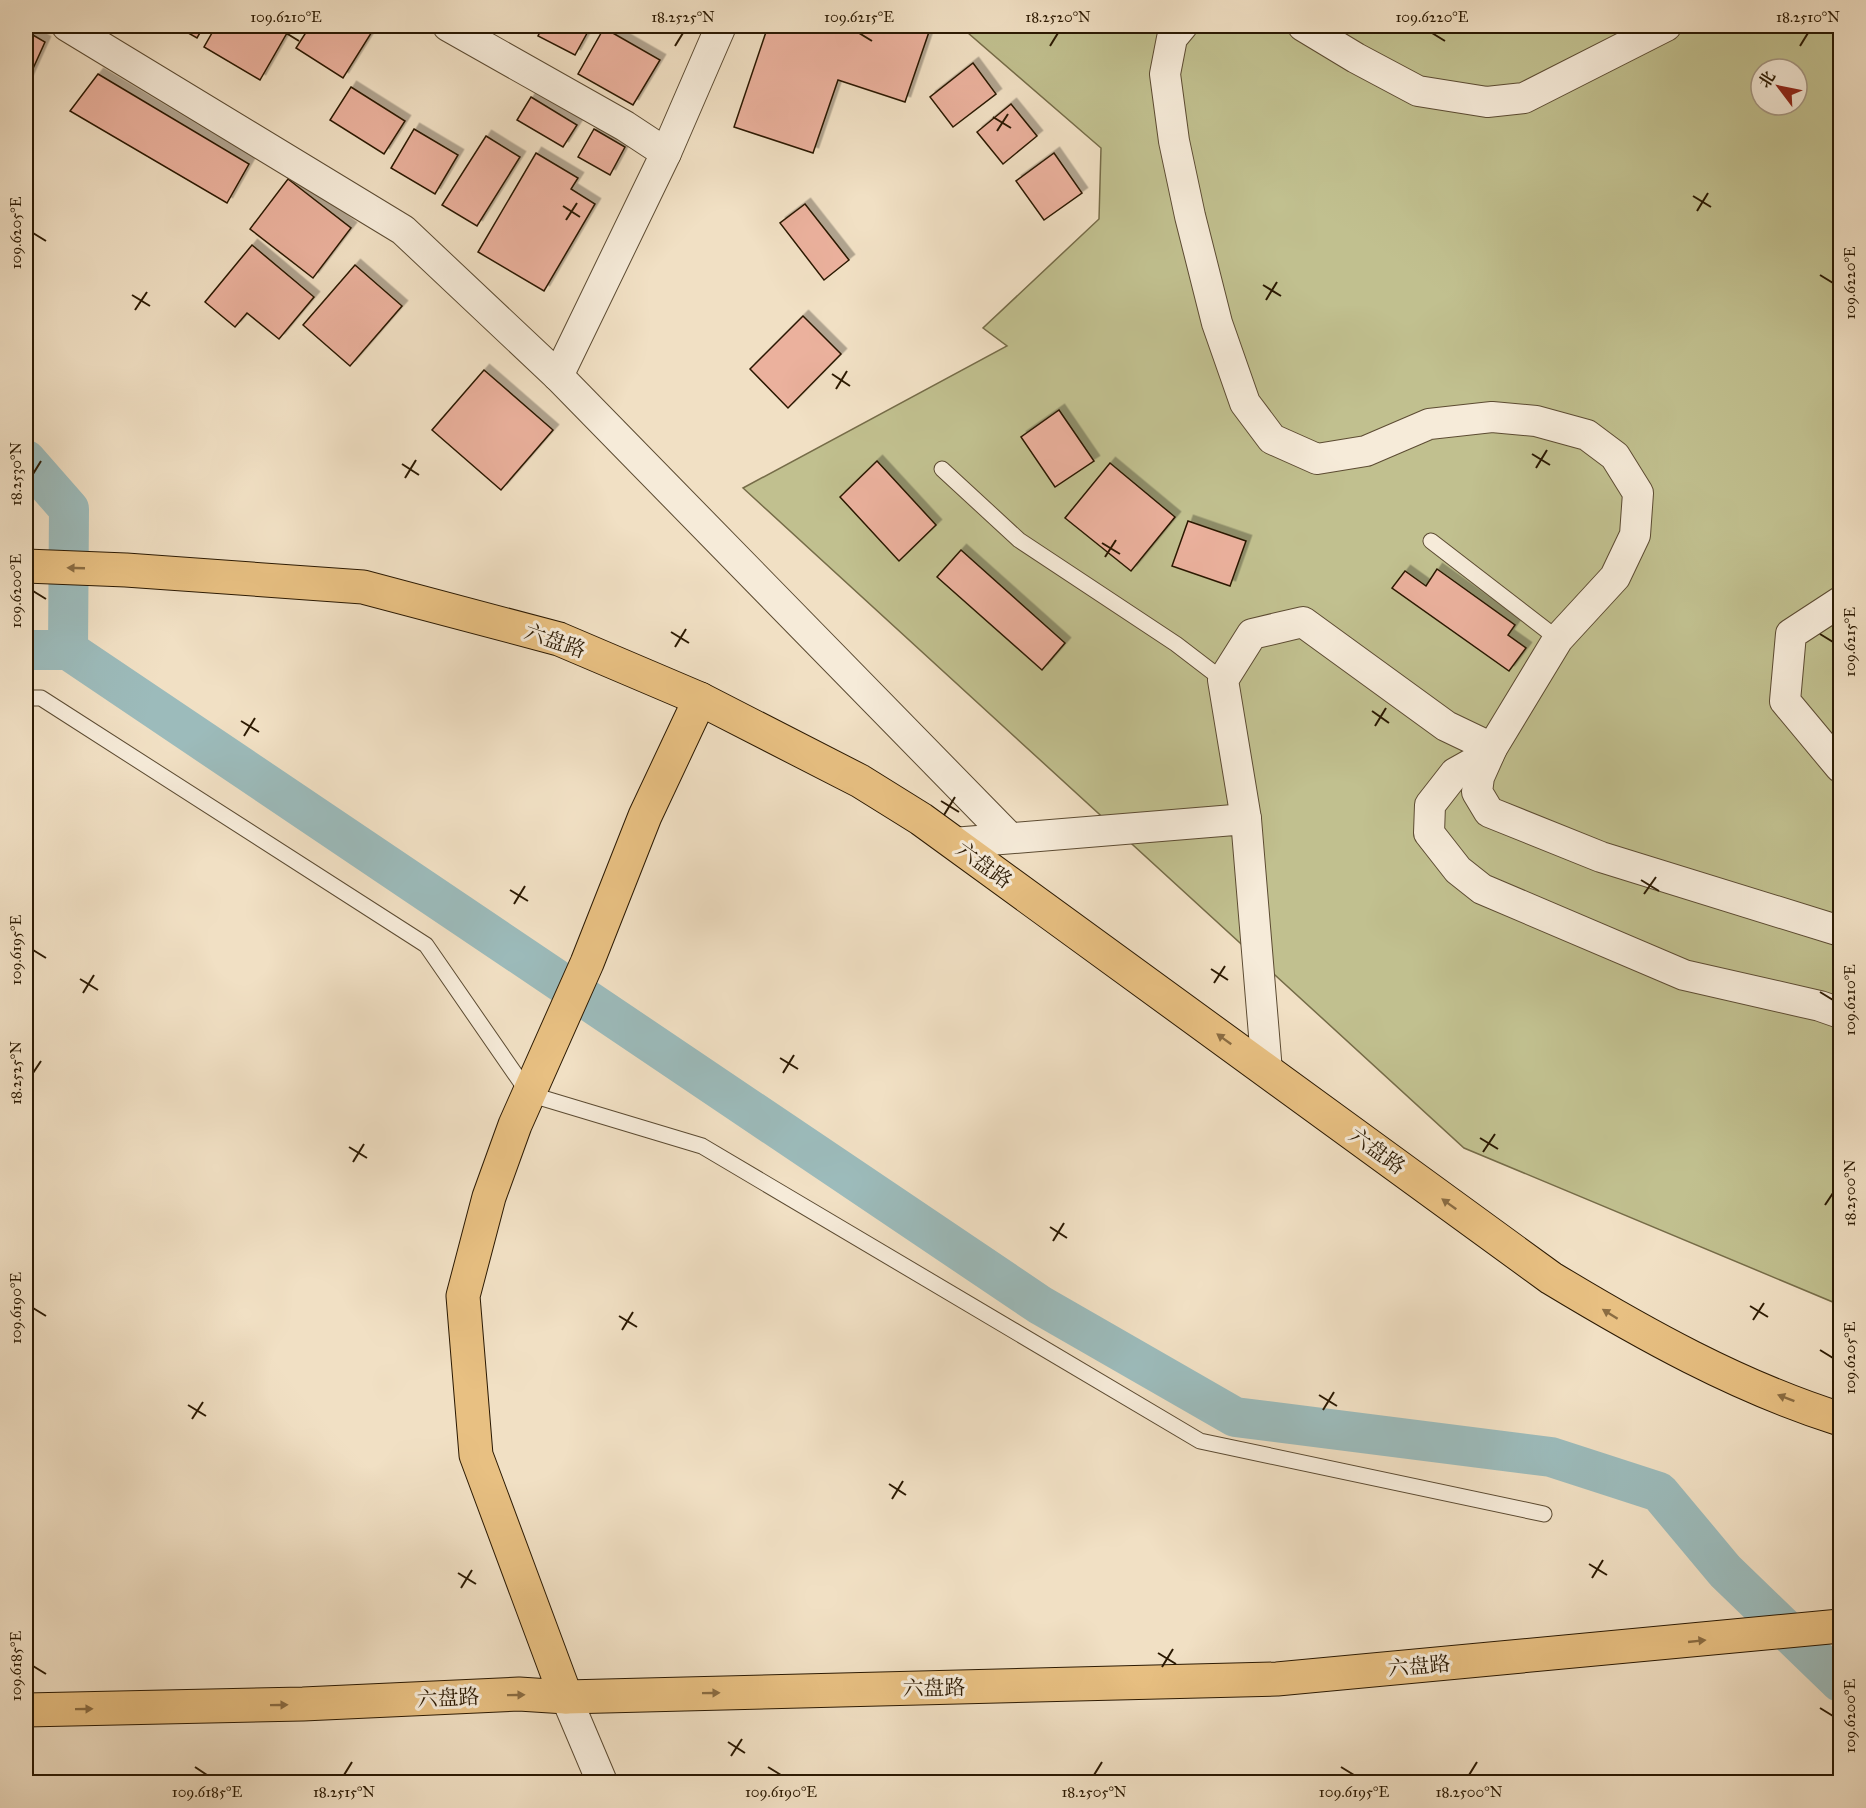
<svg xmlns="http://www.w3.org/2000/svg" width="1866" height="1808" font-family="'IM FELL Great Primer','Noto Serif SC',serif">
<defs>
<filter id="shadow"><feDropShadow dx="5.5" dy="-5.5" stdDeviation="0" flood-color="#0004"/></filter>
</defs>
<rect width="100%" height="100%" fill="#f1e0c4"/>
<filter id="stains"><feTurbulence type="fractalNoise" baseFrequency=".00333" numOctaves="4"/><feColorMatrix values="0 0 0 0 .2 0 0 0 0 .09 0 0 0 0 .02 0 0 0 .5 -.17"/></filter>
<radialGradient id="worn" r=".72"><stop offset=".6" stop-color="#630" stop-opacity="0"/><stop offset="1" stop-color="#630" stop-opacity=".3"/></radialGradient>
<path fill="#c1c08f" stroke="#766c48" stroke-width="1.5" fill-rule="evenodd" d="M960,26H1840V1305L1464,1148L743,488L1007,346L983,328L1099,219L1101,148ZM1761,69H1797V105H1761Z"/>
<g fill="none" stroke-linecap="round" stroke-linejoin="round">
<g stroke="#9cbbbb" stroke-width="40">
<polyline points="26,460 69,509 68,650"/>
<polyline points="26,650 68,650 1040,1305 1235,1417 1551,1457 1659,1492 1725,1571 1840,1682"/>
</g>
</g>
<g fill="#ebb19d" stroke="#2b1902" stroke-width="1.5" filter="url(#shadow)">
<polygon points="176,26 204,26 197,38"/>
<polygon points="216,26 291,26 260,80 204,47"/>
<polygon points="310,26 372,26 375,27 343,78 296,48"/>
<polygon points="543,26 591,26 575,55 538,36"/>
<polygon points="768,26 931,26 905,102 838,80 813,153 734,127"/>
<polygon points="604,28 660,60 633,105 578,74"/>
<polygon points="26,31 45,42 26,84"/>
<polygon points="973,63 996,94 953,127 930,97"/>
<polygon points="98,74 249,164 227,203 70,111"/>
<polygon points="351,87 405,121 384,154 330,120"/>
<polygon points="531,97 577,125 563,147 517,120"/>
<polygon points="1011,104 1037,136 1003,164 977,132"/>
<polygon points="414,129 458,155 435,194 391,168"/>
<polygon points="594,129 625,147 610,175 578,157"/>
<polygon points="486,136 520,157 477,226 442,205"/>
<polygon points="536,153 578,178 571,189 595,204 544,291 478,252"/>
<polygon points="1054,153 1082,193 1044,220 1016,181"/>
<polygon points="288,179 351,228 313,278 250,229"/>
<polygon points="805,204 849,260 824,280 780,223"/>
<polygon points="252,245 314,297 279,339 247,313 235,327 205,302"/>
<polygon points="355,265 402,306 350,366 303,325"/>
<polygon points="803,316 841,354 788,408 750,369"/>
<polygon points="484,370 553,430 501,490 432,430"/>
<polygon points="1059,410 1094,461 1055,487 1021,437"/>
<polygon points="877,461 936,525 899,561 840,497"/>
<polygon points="1110,463 1175,517 1131,571 1065,518"/>
<polygon points="1188,521 1246,541 1230,586 1172,566"/>
<polygon points="961,550 1065,643 1042,670 937,577"/>
<polygon points="1437,569 1515,625 1508,635 1526,648 1509,671 1392,588 1405,571 1426,586"/>
</g>
<g fill="none" stroke-linecap="round" stroke-linejoin="round">
<g stroke="#5c4b32" stroke-width="17">
<g id="lane">
<polyline points="942,469 1019,540 1176,644 1223,680"/>
<polyline points="1431,541 1558,639"/>
<polyline points="26,698 41,698 426,945 529,1094 702,1146 1200,1441 1544,1514"/>
</g>
</g>
<g stroke="#5c4b32" stroke-width="32">
<g id="street">
<polyline points="67,26 403,230 558,376 1010,838"/>
<polyline points="448,26 625,126 666,153 558,376"/>
<polyline points="1182,26 1172,38 1165,74 1174,141 1190,216 1217,323 1245,403 1272,439 1317,459 1366,451 1429,424 1492,417 1536,421 1587,435 1615,456 1638,493 1635,535 1615,577 1558,639 1492,748 1479,777 1477,792 1489,812 1601,857 1840,931"/>
<polyline points="1303,26 1356,58 1418,91 1487,102 1524,98 1666,26"/>
<polyline points="666,153 721,26"/>
<polyline points="1840,602 1791,634 1785,701 1840,767"/>
<polyline points="1489,754 1455,773 1430,805 1429,833 1458,870 1482,889 1684,975 1820,1006 1840,1013"/>
<polyline points="1246,819 1223,680 1252,634 1303,622 1446,726 1492,748"/>
<polyline points="953,843 1246,819 1267,1071"/>
<polyline points="566,1697 602,1782"/>
</g>
</g>
<g stroke="#2b1902" stroke-width="35">
<g id="primary">
<path d="M26,566L126,570L363,587L559,639L700,699L860,781L921,819L1551,1278C1642,1333 1738,1387 1840,1419"/>
<polyline points="566,1697 476,1455 463,1296 489,1197 515,1125 587,963 645,816 700,699"/>
<polyline points="26,1710 303,1704 519,1694 566,1697 1277,1679 1840,1626"/>
</g>
</g>
<use href="#lane" stroke="#f6ebd9" stroke-width="15"/>
<use href="#street" stroke="#f6ebd9" stroke-width="30"/>
<use href="#primary" stroke="#e8c082" stroke-width="33"/>
</g>
<defs><path id="oneway-solid" d="M-6-.8H1V-3.2L6.5 0L1 3.2V.8H-6Z" transform="scale(1.5)"/></defs>
<g fill="#8a6c42">
<use href="#oneway-solid" transform="translate(76 568) rotate(-178)"/>
<use href="#oneway-solid" transform="translate(1224 1039) rotate(-144)"/>
<use href="#oneway-solid" transform="translate(1449 1204) rotate(-144)"/>
<use href="#oneway-solid" transform="translate(1610 1314) rotate(-148)"/>
<use href="#oneway-solid" transform="translate(1786 1398) rotate(-159)"/>
<use href="#oneway-solid" transform="translate(1697 1641) rotate(-6)"/>
<use href="#oneway-solid" transform="translate(711 1693) rotate(-1)"/>
<use href="#oneway-solid" transform="translate(516 1695) rotate(-1)"/>
<use href="#oneway-solid" transform="translate(279 1705) rotate(-1)"/>
<use href="#oneway-solid" transform="translate(84 1709) rotate(-1)"/>
</g>
<path fill="none" stroke="#2b1902" stroke-width="2" d="M286,33L299,41M859,33L872,41M1432,33L1445,41M675,46L683,33M1050,46L1058,33M1800,46L1808,33M993,117L1011,128M997,131L1008,114M1693,196L1711,207M563,206L580,217M1697,211L1708,193M566,220L577,203M33,233L46,241M1820,275L1833,283M1263,285L1281,296M132,295L150,306M1266,300L1277,282M135,310L147,292M832,374L850,386M836,389L847,371M1532,454L1550,465M402,464L419,475M1536,468L1547,450M33,474L41,461M405,478L416,460M1102,543L1120,554M1105,557L1116,540M33,591L46,599M671,632L689,643M1820,634L1833,642M675,647L686,629M1372,711L1389,723M241,721L259,732M1375,726L1386,708M244,736L255,718M941,801L959,812M944,815L955,797M1641,880L1659,891M510,890L528,901M1644,894L1656,877M514,904L525,886M33,950L46,958M1211,969L1228,980M80,979L98,990M1214,983L1225,966M1820,992L1833,1000M83,993L94,975M780,1058L798,1069M33,1073L41,1061M783,1073L794,1055M1480,1138L1498,1149M349,1147L367,1158M1483,1152L1495,1134M353,1162L364,1144M1825,1205L1833,1193M1050,1227L1067,1238M1053,1241L1064,1223M1750,1306L1768,1317M33,1308L46,1316M619,1316L637,1327M1753,1320L1764,1303M622,1330L633,1312M1820,1350L1833,1358M1319,1395L1337,1406M188,1405L206,1416M1323,1410L1334,1392M192,1419L203,1402M889,1484L906,1495M892,1499L903,1481M1589,1564L1607,1575M458,1573L476,1584M1592,1578L1603,1560M461,1588L472,1570M1158,1653L1176,1664M33,1666L46,1674M1162,1667L1173,1649M1820,1708L1833,1716M728,1742L745,1753M731,1756L742,1739M195,1767L207,1775M768,1767L781,1775M1341,1767L1354,1775M344,1775L352,1762M1094,1775L1102,1762M1469,1775L1477,1762"/>
<g text-anchor="middle" dominant-baseline="central" stroke-width="6" stroke-linejoin="round" paint-order="stroke">
<g font-size="21" fill="#2b1902" stroke="#f6ebd9">
<text transform="translate(555 641) rotate(19)">六盘路</text>
<text transform="translate(984 865) rotate(36)">六盘路</text>
<text transform="translate(1377 1151) rotate(36)">六盘路</text>
<text transform="translate(1419 1666) rotate(-5)">六盘路</text>
<text transform="translate(934 1688) rotate(-1)">六盘路</text>
<text transform="translate(448 1698) rotate(-3)">六盘路</text>
</g>
</g>
<rect width="1866" height="1808" fill="none" stroke="#f1e0c4" stroke-width="66"/>
<g transform="translate(1779 87) rotate(302)"><circle r="28" fill="#f6ebd9" stroke="#a59783" stroke-width="1.5"/>
<path d="M0-4.5L10 22L0 15L-10 22Z" fill="#8f2418"/>
<text y="-9" font-size="16" font-weight="bold" text-anchor="middle" fill="#2b1902">北</text>
</g>
<rect x="33" y="33" width="1800" height="1742" fill="none" stroke="#2b1902" stroke-width="2"/>
<g font-size="15" text-anchor="middle" fill="#2b1902">
<text x="286" y="22">109.6210°E</text>
<text x="683" y="22">18.2525°N</text>
<text x="859" y="22">109.6215°E</text>
<text x="1058" y="22">18.2520°N</text>
<text x="1432" y="22">109.6220°E</text>
<text x="1808" y="22">18.2510°N</text>
<text transform="translate(16 233) rotate(-90)" y="5">109.6205°E</text>
<text transform="translate(1850 283) rotate(-90)" y="5">109.6220°E</text>
<text transform="translate(16 474) rotate(-90)" y="5">18.2530°N</text>
<text transform="translate(16 591) rotate(-90)" y="5">109.6200°E</text>
<text transform="translate(1850 642) rotate(-90)" y="5">109.6215°E</text>
<text transform="translate(16 950) rotate(-90)" y="5">109.6195°E</text>
<text transform="translate(1850 1000) rotate(-90)" y="5">109.6210°E</text>
<text transform="translate(16 1073) rotate(-90)" y="5">18.2525°N</text>
<text transform="translate(1850 1193) rotate(-90)" y="5">18.2500°N</text>
<text transform="translate(16 1308) rotate(-90)" y="5">109.6190°E</text>
<text transform="translate(1850 1358) rotate(-90)" y="5">109.6205°E</text>
<text transform="translate(16 1666) rotate(-90)" y="5">109.6185°E</text>
<text transform="translate(1850 1716) rotate(-90)" y="5">109.6200°E</text>
<text x="207" y="1797">109.6185°E</text>
<text x="344" y="1797">18.2515°N</text>
<text x="781" y="1797">109.6190°E</text>
<text x="1094" y="1797">18.2505°N</text>
<text x="1354" y="1797">109.6195°E</text>
<text x="1469" y="1797">18.2500°N</text>
</g>
<rect width="100%" height="100%" filter="url(#stains)"/>
<rect width="100%" height="100%" fill="url(#worn)"/>
</svg>
